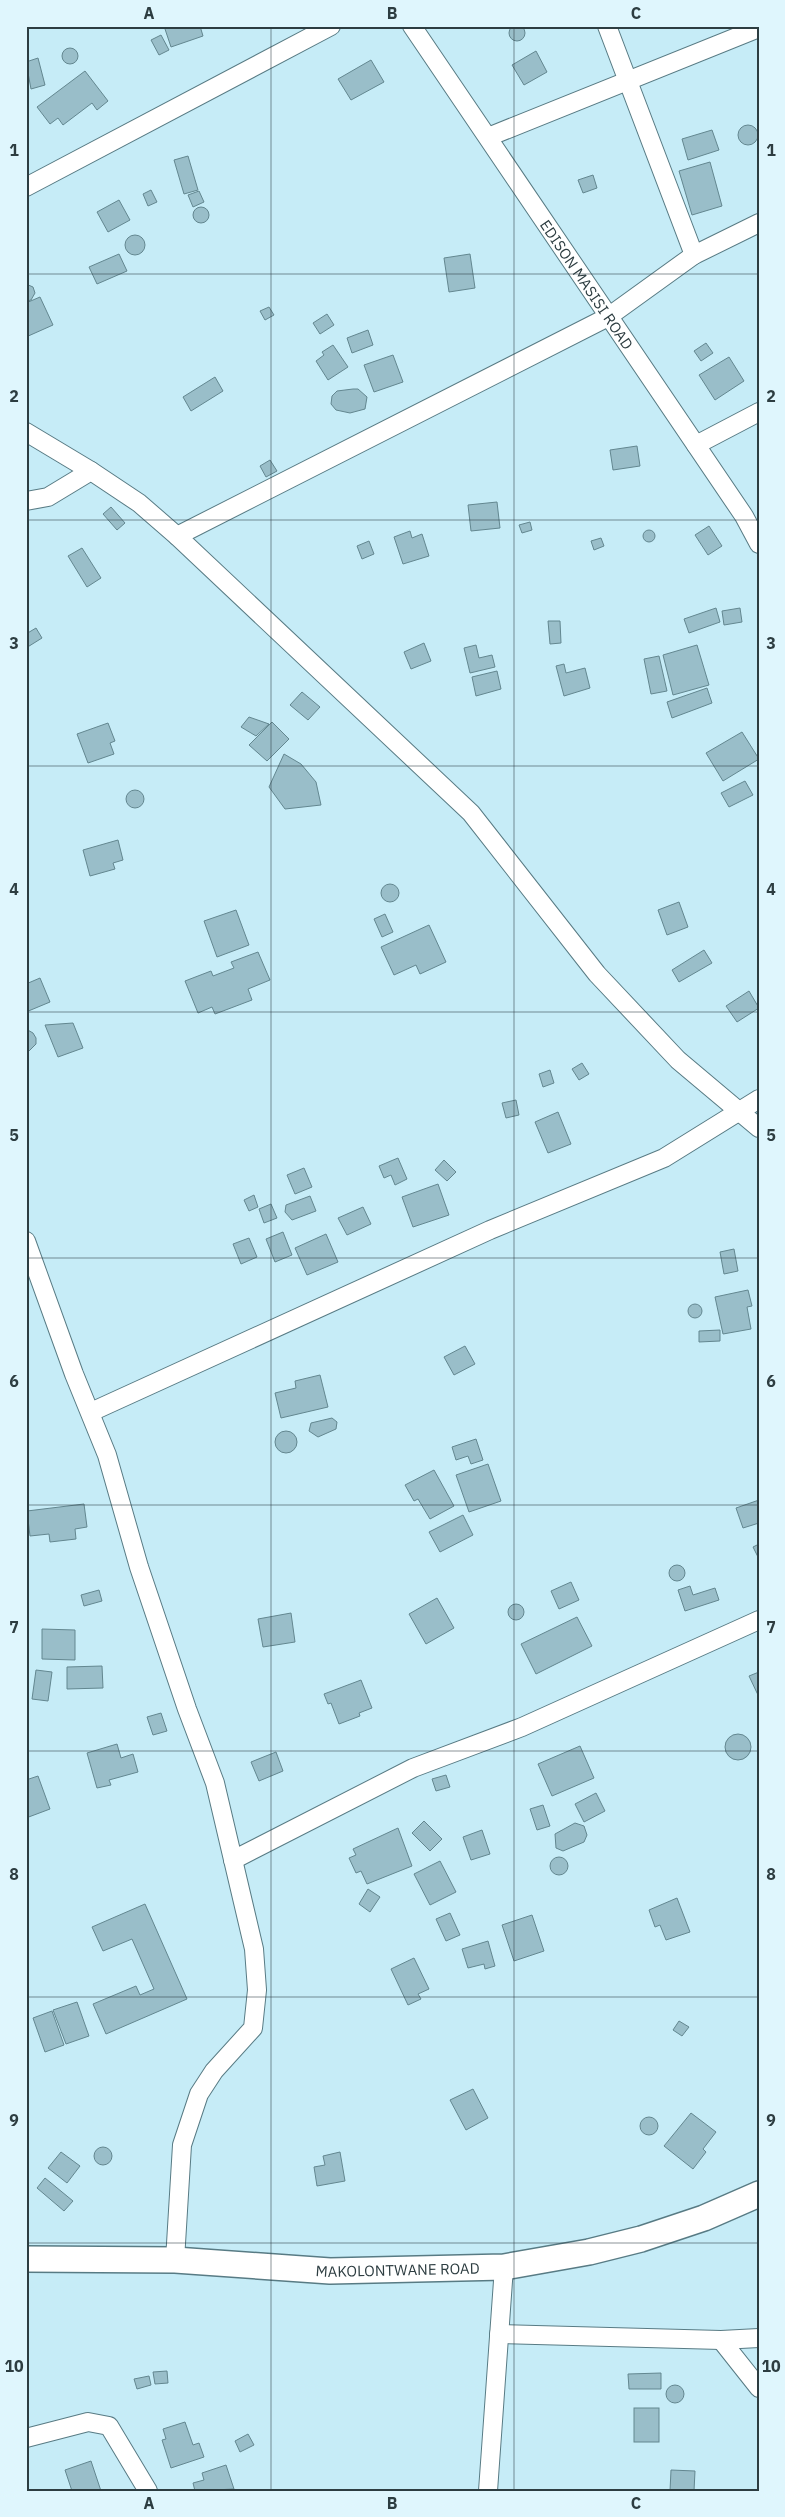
<svg xmlns="http://www.w3.org/2000/svg" width="785" height="2517" font-family="'IBM Plex Sans',sans-serif">
<rect width="100%" height="100%" fill="#c6ecf7"/>
<g fill="#99bec9" stroke="#638790">
<circle cx="517" cy="33" r="8"/>
<polygon points="164,26 200,26 203,36 171,47"/>
<polygon points="161,35 169,50 159,55 151,40"/>
<circle cx="70" cy="56" r="8"/>
<polygon points="536,51 547,72 524,85 512,65"/>
<polygon points="38,58 45,85 31,89 26,62"/>
<polygon points="371,60 384,82 351,100 338,79"/>
<polygon points="85,71 108,101 97,110 92,103 63,125 58,118 50,124 37,107"/>
<circle cx="748" cy="135" r="10"/>
<polygon points="712,130 719,150 688,160 682,139"/>
<polygon points="188,156 198,190 184,194 174,160"/>
<polygon points="710,162 722,206 692,215 679,171"/>
<polygon points="593,175 597,188 583,193 578,180"/>
<polygon points="151,190 157,202 148,206 143,194"/>
<polygon points="199,191 204,202 193,207 188,195"/>
<polygon points="119,200 130,220 108,232 97,212"/>
<circle cx="201" cy="215" r="8"/>
<circle cx="135" cy="245" r="10"/>
<polygon points="119,254 127,271 97,284 89,267"/>
<polygon points="470,254 475,288 449,292 444,258"/>
<polygon points="26,284 33,287 35,293 31,300 27,301"/>
<polygon points="40,297 53,325 26,337 26,303"/>
<polygon points="269,307 274,315 265,320 260,311"/>
<polygon points="327,314 334,325 320,334 313,323"/>
<polygon points="368,330 373,345 352,353 347,338"/>
<polygon points="706,343 713,353 701,361 694,351"/>
<polygon points="333,345 348,367 328,380 316,361 324,355 322,352"/>
<polygon points="393,355 403,382 374,392 364,365"/>
<polygon points="729,357 744,381 715,400 699,375"/>
<polygon points="215,377 223,391 191,411 183,397"/>
<polygon points="353,389 358,389 367,397 365,409 350,413 336,410 331,404 332,396 337,391"/>
<polygon points="637,446 640,466 613,470 610,450"/>
<polygon points="270,460 277,471 266,477 260,466"/>
<polygon points="497,502 500,528 471,531 468,505"/>
<polygon points="111,507 125,523 117,530 103,514"/>
<polygon points="530,522 532,530 522,533 519,525"/>
<polygon points="709,526 722,546 708,555 695,535"/>
<circle cx="649" cy="536" r="6"/>
<polygon points="410,531 412,538 422,534 429,556 403,564 394,537"/>
<polygon points="601,538 604,546 594,550 591,541"/>
<polygon points="369,541 374,554 362,559 357,546"/>
<polygon points="82,548 101,578 87,587 68,556"/>
<polygon points="716,608 720,622 689,633 684,619"/>
<polygon points="740,608 742,622 724,625 722,611"/>
<polygon points="548,621 560,621 561,643 550,644"/>
<polygon points="36,628 42,638 26,648 26,634"/>
<polygon points="424,643 431,661 411,669 404,652"/>
<polygon points="476,645 479,658 492,655 495,667 470,673 464,648"/>
<polygon points="697,645 709,685 673,695 663,655"/>
<polygon points="659,656 667,691 651,694 644,659"/>
<polygon points="564,664 566,673 585,668 590,688 564,696 556,666"/>
<polygon points="497,671 501,689 476,696 472,677"/>
<polygon points="707,688 712,703 672,718 667,702"/>
<polygon points="302,692 320,707 308,720 290,705"/>
<polygon points="249,717 269,724 256,736 241,727"/>
<polygon points="272,722 289,739 267,761 249,745"/>
<polygon points="108,723 115,741 110,743 114,754 88,763 77,734"/>
<polygon points="742,732 759,759 723,781 706,753"/>
<polygon points="284,754 301,764 316,782 321,805 285,809 269,787"/>
<polygon points="745,781 753,795 729,807 721,793"/>
<circle cx="135" cy="799" r="9"/>
<polygon points="118,840 123,860 113,863 115,869 90,876 83,850"/>
<circle cx="390" cy="893" r="9"/>
<polygon points="679,902 688,927 667,935 658,910"/>
<polygon points="236,910 249,945 217,957 204,921"/>
<polygon points="385,914 393,932 382,937 374,919"/>
<polygon points="429,925 446,962 420,974 416,965 394,975 381,947"/>
<polygon points="704,950 712,963 679,982 672,970"/>
<polygon points="258,952 270,980 248,989 252,1000 215,1014 212,1007 198,1013 185,981 211,971 213,976 234,968 231,962"/>
<polygon points="40,978 50,1002 26,1012 26,984"/>
<polygon points="749,991 759,1008 737,1022 726,1006"/>
<polygon points="73,1023 83,1048 58,1057 45,1025"/>
<polygon points="26,1029 33,1033 36,1038 36,1044 27,1053"/>
<polygon points="582,1063 589,1074 579,1080 572,1069"/>
<polygon points="550,1070 554,1083 543,1087 539,1074"/>
<polygon points="516,1100 519,1115 506,1118 502,1103"/>
<polygon points="558,1112 571,1144 548,1153 535,1122"/>
<polygon points="398,1158 407,1179 395,1185 391,1175 384,1178 379,1166"/>
<polygon points="444,1160 456,1172 447,1181 435,1170"/>
<polygon points="304,1168 312,1187 295,1194 287,1175"/>
<polygon points="438,1184 449,1215 413,1227 402,1197"/>
<polygon points="254,1195 258,1207 249,1211 244,1200"/>
<polygon points="310,1196 316,1211 292,1220 285,1212 286,1205"/>
<polygon points="271,1204 277,1218 264,1223 259,1209"/>
<polygon points="363,1207 371,1224 347,1235 338,1218"/>
<polygon points="283,1232 292,1255 275,1262 266,1239"/>
<polygon points="326,1234 338,1262 307,1275 295,1248"/>
<polygon points="249,1238 257,1257 241,1264 233,1244"/>
<polygon points="734,1249 738,1271 724,1274 720,1252"/>
<polygon points="748,1290 752,1306 747,1307 751,1329 723,1334 715,1297"/>
<circle cx="695" cy="1311" r="7"/>
<polygon points="720,1330 720,1341 699,1342 699,1331"/>
<polygon points="465,1346 475,1364 454,1375 444,1357"/>
<polygon points="320,1375 328,1407 281,1418 275,1393 296,1388 295,1381"/>
<polygon points="332,1418 337,1422 336,1429 318,1437 309,1431 311,1423"/>
<circle cx="286" cy="1442" r="11"/>
<polygon points="476,1439 483,1460 471,1464 468,1456 456,1460 452,1447"/>
<polygon points="488,1464 501,1501 469,1512 456,1475"/>
<polygon points="434,1470 454,1506 430,1519 418,1499 414,1501 405,1485"/>
<polygon points="759,1500 759,1523 743,1528 736,1508"/>
<polygon points="84,1504 87,1527 75,1529 76,1539 50,1542 49,1534 30,1536 27,1511"/>
<polygon points="463,1515 473,1535 440,1552 429,1532"/>
<polygon points="759,1544 759,1559 753,1547"/>
<circle cx="677" cy="1573" r="8"/>
<polygon points="571,1582 579,1600 559,1609 551,1591"/>
<polygon points="690,1586 693,1595 715,1588 719,1600 685,1611 678,1590"/>
<polygon points="99,1590 102,1601 84,1606 81,1595"/>
<polygon points="437,1598 454,1628 426,1644 409,1614"/>
<circle cx="516" cy="1612" r="8"/>
<polygon points="291,1613 295,1642 263,1647 258,1619"/>
<polygon points="577,1617 592,1646 536,1674 521,1644"/>
<polygon points="42,1629 75,1630 75,1660 42,1659"/>
<polygon points="102,1666 103,1688 67,1689 67,1667"/>
<polygon points="36,1670 52,1672 48,1701 32,1699"/>
<polygon points="759,1672 759,1694 758,1695 749,1676"/>
<polygon points="361,1680 372,1708 359,1713 360,1716 339,1724 331,1703 328,1704 324,1694"/>
<polygon points="161,1713 167,1731 153,1735 147,1717"/>
<circle cx="738" cy="1747" r="13"/>
<polygon points="117,1744 121,1758 133,1754 138,1772 109,1780 111,1785 97,1788 87,1753"/>
<polygon points="580,1746 594,1778 552,1796 538,1764"/>
<polygon points="276,1752 283,1771 259,1781 251,1762"/>
<polygon points="446,1775 450,1787 436,1791 432,1779"/>
<polygon points="38,1776 50,1809 26,1818 26,1780"/>
<polygon points="596,1793 605,1811 584,1822 575,1804"/>
<polygon points="543,1805 550,1826 537,1830 530,1809"/>
<polygon points="424,1821 442,1839 430,1851 412,1833"/>
<polygon points="575,1823 584,1826 587,1835 584,1842 563,1851 556,1848 555,1834"/>
<polygon points="398,1828 412,1866 367,1884 361,1871 356,1873 349,1858 356,1855 353,1849"/>
<polygon points="482,1830 490,1854 471,1860 463,1837"/>
<circle cx="559" cy="1866" r="9"/>
<polygon points="440,1861 456,1892 430,1905 414,1874"/>
<polygon points="368,1889 380,1897 370,1912 359,1904"/>
<polygon points="677,1898 690,1932 666,1940 660,1925 655,1927 649,1910"/>
<polygon points="145,1904 187,1999 106,2034 93,2004 136,1986 140,1995 154,1989 132,1939 103,1951 92,1927"/>
<polygon points="450,1913 460,1935 446,1941 436,1919"/>
<polygon points="532,1915 544,1951 514,1961 502,1925"/>
<polygon points="488,1941 495,1966 485,1969 484,1964 468,1968 462,1949"/>
<polygon points="414,1958 429,1989 418,1994 421,1999 408,2005 391,1969"/>
<polygon points="77,2002 89,2036 66,2044 53,2010"/>
<polygon points="52,2011 64,2045 45,2052 33,2018"/>
<polygon points="679,2021 689,2027 682,2036 673,2030"/>
<polygon points="473,2089 488,2118 466,2130 450,2100"/>
<polygon points="691,2113 716,2132 703,2149 706,2152 693,2169 664,2146"/>
<circle cx="649" cy="2126" r="9"/>
<circle cx="103" cy="2156" r="9"/>
<polygon points="61,2152 80,2166 67,2183 48,2168"/>
<polygon points="340,2152 345,2181 317,2186 314,2167 325,2165 323,2156"/>
<polygon points="45,2178 73,2201 64,2211 37,2188"/>
<polygon points="167,2371 168,2383 155,2384 153,2372"/>
<polygon points="661,2373 661,2389 629,2389 628,2374"/>
<polygon points="149,2376 151,2385 137,2389 134,2379"/>
<circle cx="675" cy="2394" r="9"/>
<rect x="634" y="2408" width="25" height="34"/>
<polygon points="185,2422 193,2445 199,2443 204,2457 171,2468 162,2440 166,2439 163,2429"/>
<polygon points="248,2434 254,2445 240,2452 235,2441"/>
<polygon points="91,2461 101,2491 72,2491 65,2470"/>
<polygon points="226,2465 234,2489 195,2491 193,2483 204,2480 202,2473"/>
<polygon points="671,2470 695,2471 694,2491 670,2491"/>
</g>
<g fill="none" stroke-linecap="round" stroke-linejoin="round">
<g stroke="#587b84" stroke-width="20">
<g id="minor">
<path id="s1" d="M412,26L744,516L759,544"/>
<polyline points="607,26 694,255"/>
<polyline points="488,137 759,28"/>
<polyline points="26,187 331,26"/>
<polyline points="26,432 91,471"/>
<polyline points="696,445 759,412"/>
<polyline points="26,501 48,497 91,471 139,503 177,536 471,813 597,974 678,1060 759,1128"/>
<polyline points="177,536 608,317 694,255 759,223"/>
<polyline points="26,1241 74,1374 107,1455 139,1567 187,1709 215,1783 254,1949 257,1990 253,2028 214,2071 199,2094 182,2145 175,2260"/>
<polyline points="91,1412 490,1230 664,1158 759,1099"/>
<polyline points="233,1860 413,1768 522,1727 759,1620"/>
<polyline points="499,2334 721,2340 759,2338"/>
<polyline points="721,2340 759,2388"/>
<polyline points="26,2438 88,2422 109,2426 148,2491"/>
<polyline points="488,2491 504,2267"/>
</g>
</g>
<g stroke="#587b84" stroke-width="28">
<g id="secondary">
<path id="s2" d="M26,2259L175,2260L330,2271L504,2267L589,2252L641,2239L704,2218L759,2194"/>
</g>
</g>
<use href="#minor" stroke="#fff" stroke-width="18"/>
<use href="#secondary" stroke="#fff" stroke-width="25"/>
</g>
<path fill="none" stroke="#2d3d41" stroke-width="1" stroke-opacity="0.55" d="M271,26V2491M514,26V2491M26,274H759M26,520H759M26,766H759M26,1012H759M26,1258H759M26,1505H759M26,1751H759M26,1997H759M26,2243H759"/>
<g text-anchor="middle" dominant-baseline="central" stroke-width="4.5" stroke-linejoin="round" paint-order="stroke">
<g font-size="15" fill="#2d3d41" stroke="#dff6fd">
<text stroke="none"><textPath href="#s1" startOffset="312">EDISON MASISI ROAD</textPath></text>
<text stroke="none"><textPath href="#s2" startOffset="372">MAKOLONTWANE ROAD</textPath></text>
</g>
</g>
<rect width="785" height="2517" fill="none" stroke="#dff6fd" stroke-width="55"/>
<rect x="28" y="28" width="730" height="2462" fill="none" stroke="#2d3d41" stroke-width="2"/>
<g font-size="16" text-anchor="middle" font-weight="bold" fill="#2d3d41">
<text x="149" y="19">A</text>
<text x="392" y="19">B</text>
<text x="636" y="19">C</text>
<text x="14" y="156">1</text>
<text x="771" y="156">1</text>
<text x="14" y="402">2</text>
<text x="771" y="402">2</text>
<text x="14" y="649">3</text>
<text x="771" y="649">3</text>
<text x="14" y="895">4</text>
<text x="771" y="895">4</text>
<text x="14" y="1141">5</text>
<text x="771" y="1141">5</text>
<text x="14" y="1387">6</text>
<text x="771" y="1387">6</text>
<text x="14" y="1633">7</text>
<text x="771" y="1633">7</text>
<text x="14" y="1880">8</text>
<text x="771" y="1880">8</text>
<text x="14" y="2126">9</text>
<text x="771" y="2126">9</text>
<text x="14" y="2372">10</text>
<text x="771" y="2372">10</text>
<text x="149" y="2509">A</text>
<text x="392" y="2509">B</text>
<text x="636" y="2509">C</text>
</g>
</svg>
